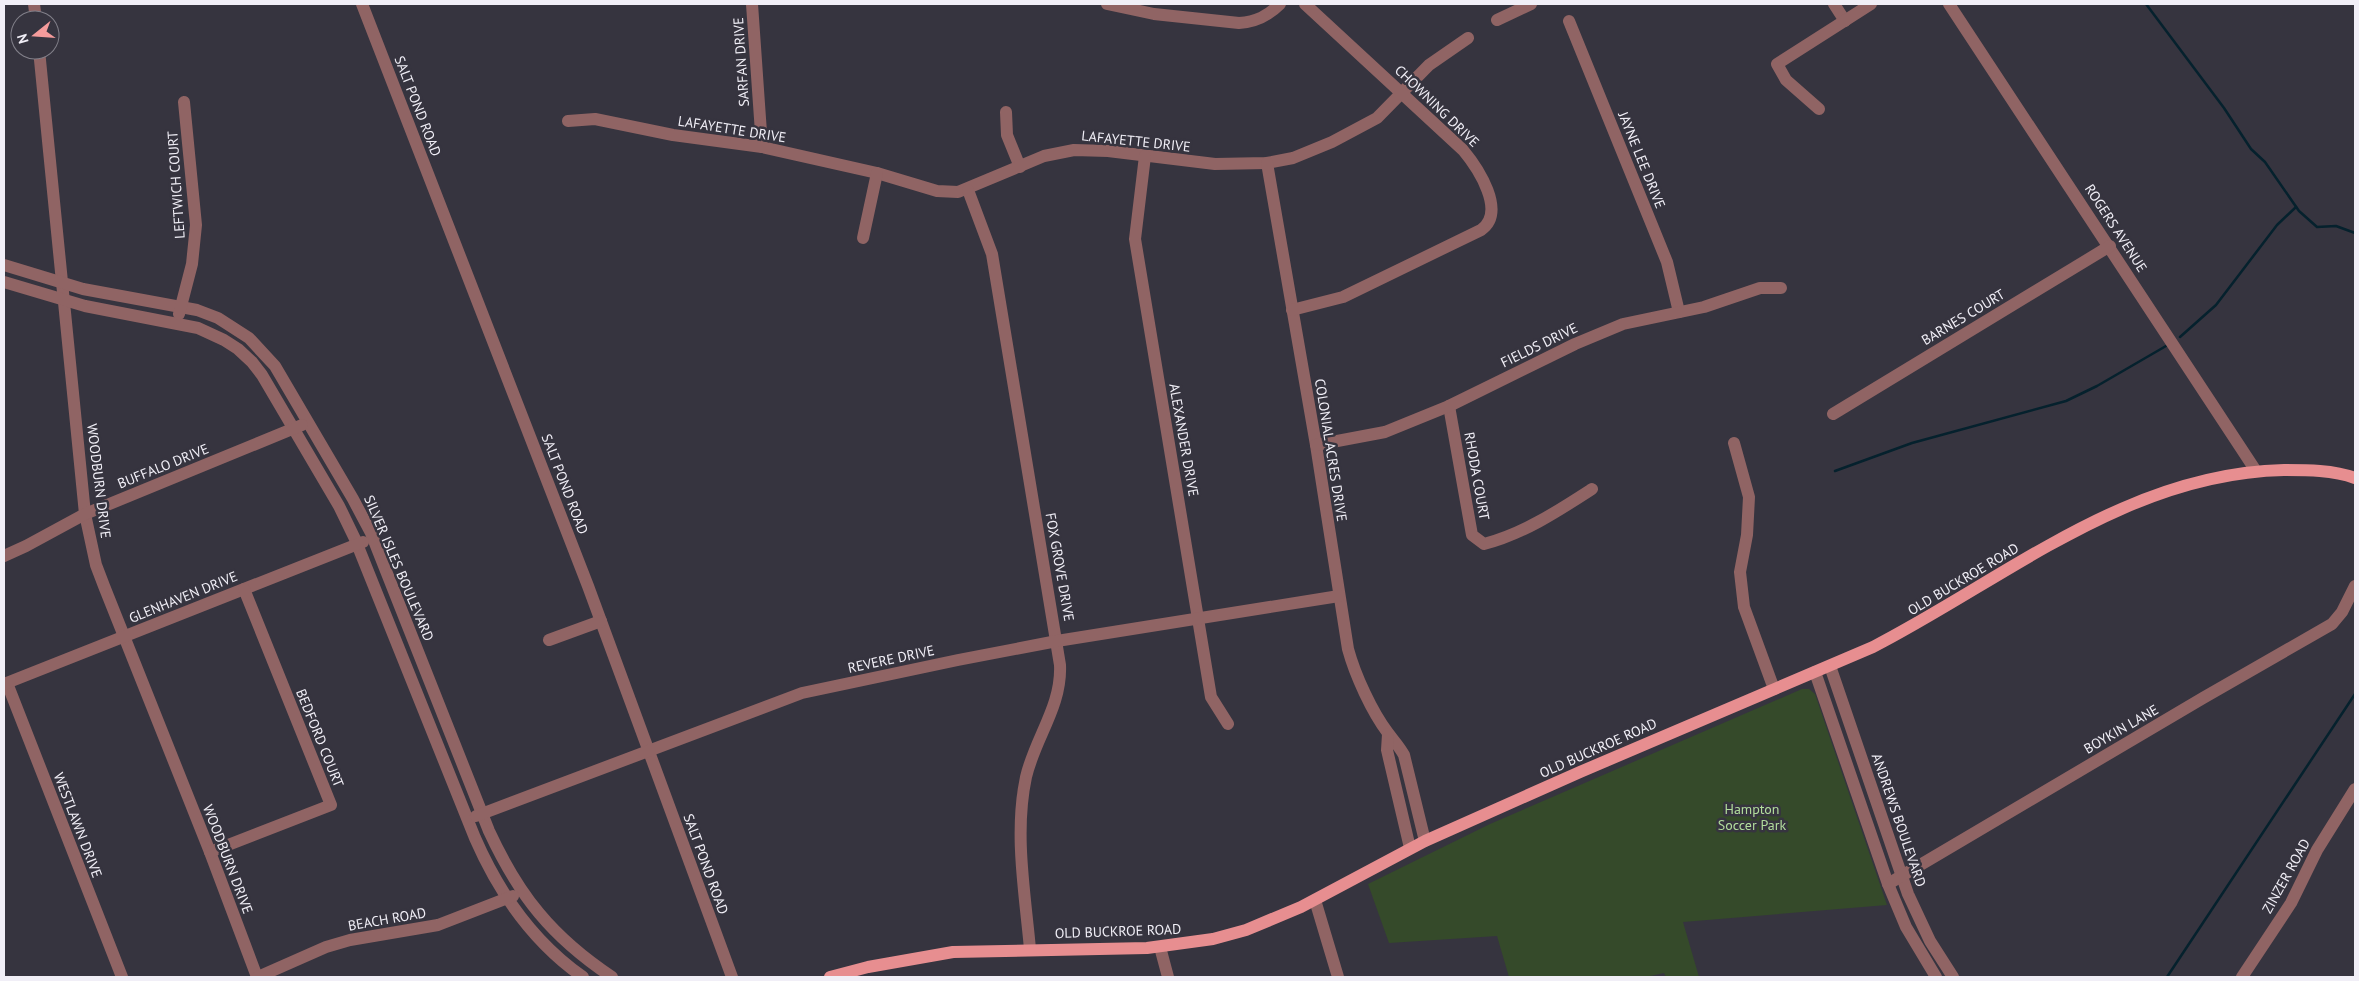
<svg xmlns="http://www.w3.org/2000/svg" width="2359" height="981" font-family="'PT Sans',sans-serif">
<rect width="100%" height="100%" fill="#36343f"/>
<polygon fill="#354a2a" points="1802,689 1809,689 1815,694 1887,905 1683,922 1699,977 1666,977 1664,973 1646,977 1509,977 1497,936 1389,943 1368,884 1490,824"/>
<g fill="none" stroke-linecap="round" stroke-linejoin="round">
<g stroke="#05212d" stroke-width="2.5">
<polyline points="2146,4 2224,108 2251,149 2265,162 2299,211 2317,227 2336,226 2355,233"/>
<polyline points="2180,337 2216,305 2277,225 2296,207"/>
<polyline points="1835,471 1912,443 2066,401 2097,386 2166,346"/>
<polyline points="2167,977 2355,694"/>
</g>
<g stroke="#906464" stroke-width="12">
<polyline points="34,4 36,20"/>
<polyline points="362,4 588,586 732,977"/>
<polyline points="752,4 762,147"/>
<path d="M1107,4L1154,14L1239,23C1256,22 1268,16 1280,4"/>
<polyline points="1834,4 1845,21"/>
<polyline points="1949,4 2256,471"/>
<polyline points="1497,20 1531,4"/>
<polyline points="1569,21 1667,262 1679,312"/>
<polyline points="39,50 85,514 96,565 104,586 210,852 257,977"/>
<polyline points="1819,109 1786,80 1777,64 1871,4"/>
<polyline points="1006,112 1007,135 1020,167"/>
<polyline points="568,121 595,119 673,135 762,147 877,173 937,191 958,192 1044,156 1074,150 1108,151 1215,164 1267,163 1293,158 1332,142 1377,118 1429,65 1468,38"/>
<polyline points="1145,156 1135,239 1211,697 1228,724"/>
<path d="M1267,163L1316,445L1348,649C1355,675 1372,712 1388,733C1394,741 1399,746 1404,755L1425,841"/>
<path d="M968,190L992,254L1060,665C1062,706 1035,738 1026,777C1014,833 1025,893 1030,949"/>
<polyline points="863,238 877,173"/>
<path d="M4,265L83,289L197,310L218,318L249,338L275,366L353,499L371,533L489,831C519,896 552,937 612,977"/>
<path d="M4,282L85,306L198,328L224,340L238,349L252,362L262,375L339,506L355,539L475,838C499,893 533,942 583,977"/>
<path d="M1292,310L1343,297L1481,230C1507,212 1478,168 1463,150L1305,4"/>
<polyline points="179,314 192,264 196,225 184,102"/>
<path d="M1449,406L1472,535L1484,544C1523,534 1558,511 1592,489"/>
<polyline points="1833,414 2110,246"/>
<polyline points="1734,443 1749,497 1747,535 1740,572 1744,607 1774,689"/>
<polyline points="1316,445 1385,432 1449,406 1575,344 1623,324 1704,307 1760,288 1781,288"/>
<polyline points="4,556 26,546 85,514 302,425"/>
<polyline points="549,640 601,621"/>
<polyline points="1830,666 1908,894 1930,941 1953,977"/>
<polyline points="1815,672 1888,884 1906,927 1936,977"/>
<polyline points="7,683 122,977"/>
<polyline points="4,684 363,542"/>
<polyline points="1388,734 1387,750 1410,848"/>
<polyline points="476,816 802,693 958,660 1057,641 1339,596"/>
<polyline points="210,852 331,805 244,589"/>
<polyline points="1888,884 2203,698 2332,624 2342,612 2355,586"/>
<polyline points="1315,900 1338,977"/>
<polyline points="1160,947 1168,977"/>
<polyline points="258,977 326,947 350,940 438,925 513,896"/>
<polyline points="2242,977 2291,903 2317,850 2355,789"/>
</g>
<path stroke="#e78e90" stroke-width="12" d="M830,977L868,967L953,952L1147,948L1213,939L1246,930L1301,907L1425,841L1580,772L1873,647C2005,579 2128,473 2284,470C2307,470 2333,470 2355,478"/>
</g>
<g text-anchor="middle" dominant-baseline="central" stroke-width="5" stroke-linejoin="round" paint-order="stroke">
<g font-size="14" fill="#f1eff7" stroke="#36343f">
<text transform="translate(741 62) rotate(-94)">SARFAN DRIVE</text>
<text transform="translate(418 106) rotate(69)">SALT POND ROAD</text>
<text transform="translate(1437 106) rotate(44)">CHOWNING DRIVE</text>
<text transform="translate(732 129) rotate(9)">LAFAYETTE DRIVE</text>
<text transform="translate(1136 141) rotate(6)">LAFAYETTE DRIVE</text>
<text transform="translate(1642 160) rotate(68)">JAYNE LEE DRIVE</text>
<text transform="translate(176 185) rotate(-94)">LEFTWICH COURT</text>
<text transform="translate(2116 228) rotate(57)">ROGERS AVENUE</text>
<text transform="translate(1963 317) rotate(-31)">BARNES COURT</text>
<text transform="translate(1539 345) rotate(-26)">FIELDS DRIVE</text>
<text transform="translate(1184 440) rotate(80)">ALEXANDER DRIVE</text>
<text transform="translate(1331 450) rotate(81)">COLONIAL ACRES DRIVE</text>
<text transform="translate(163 466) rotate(-22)">BUFFALO DRIVE</text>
<text transform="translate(1477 476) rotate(80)">RHODA COURT</text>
<text transform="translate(99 481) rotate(83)">WOODBURN DRIVE</text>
<text transform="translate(565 484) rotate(69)">SALT POND ROAD</text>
<text transform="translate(1060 567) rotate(80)">FOX GROVE DRIVE</text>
<text transform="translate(399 568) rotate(67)">SILVER ISLES BOULEVARD</text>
<text transform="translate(1963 579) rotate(-31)">OLD BUCKROE ROAD</text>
<text transform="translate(183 597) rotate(-22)">GLENHAVEN DRIVE</text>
<text transform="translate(891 659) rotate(-12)">REVERE DRIVE</text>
<text transform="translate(2121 729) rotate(-30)">BOYKIN LANE</text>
<text transform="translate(320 738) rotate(68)">BEDFORD COURT</text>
<text transform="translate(1598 748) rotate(-24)">OLD BUCKROE ROAD</text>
<text transform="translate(1899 820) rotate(71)">ANDREWS BOULEVARD</text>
<text transform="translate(78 825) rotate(69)">WESTLAWN DRIVE</text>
<text transform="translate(228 859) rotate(69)">WOODBURN DRIVE</text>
<text transform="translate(706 864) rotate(70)">SALT POND ROAD</text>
<text transform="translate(2286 876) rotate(-61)">ZINZER ROAD</text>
<text transform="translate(387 919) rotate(-10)">BEACH ROAD</text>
<text transform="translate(1118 931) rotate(-2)">OLD BUCKROE ROAD</text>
</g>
<g font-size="14" fill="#b2dd9d" stroke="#36343f">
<text x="1752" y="809">Hampton<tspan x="1752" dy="16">Soccer Park</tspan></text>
</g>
</g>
<rect width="2359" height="981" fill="none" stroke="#f1eff7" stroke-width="10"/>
<g transform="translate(35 35) rotate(253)"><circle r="24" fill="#36343f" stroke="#817f89"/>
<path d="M0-4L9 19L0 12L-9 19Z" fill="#f59b9b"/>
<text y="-8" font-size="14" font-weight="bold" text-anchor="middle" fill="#f1eff7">N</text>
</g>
</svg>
